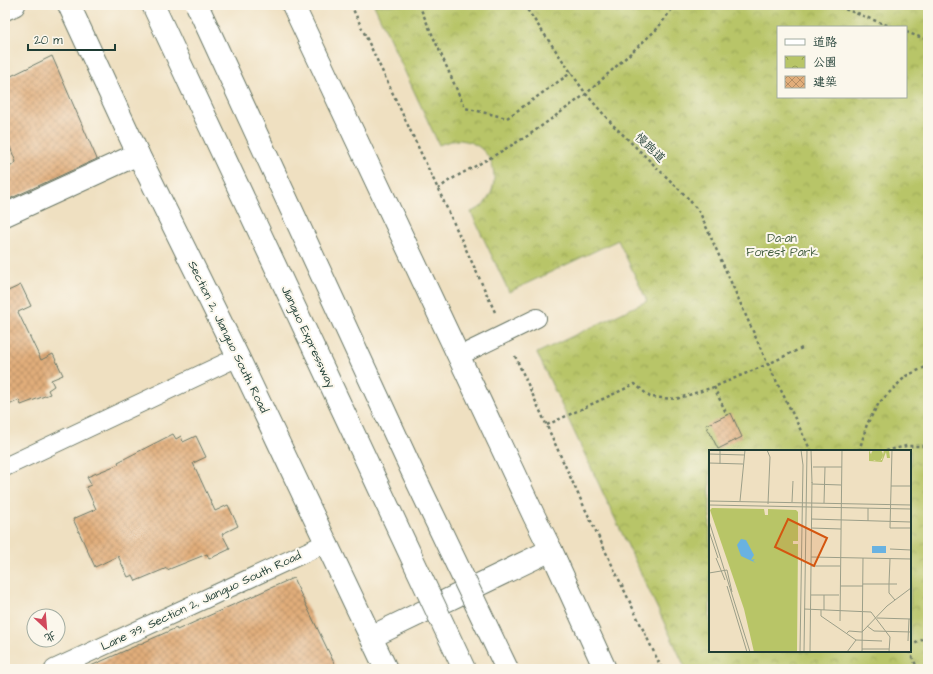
<svg xmlns="http://www.w3.org/2000/svg" width="933" height="674" font-family="'Architects Daughter','LXGW WenKai TC',sans-serif">
<defs>
<pattern id="park-crowns" width="20" height="18" patternUnits="userSpaceOnUse"><rect width="20" height="18" fill="#b8c567"/><path d="M2 6a3 3 0 1 1 6 0M12 15a3 3 0 1 1 6 0" fill="none" stroke="#95a156"/></pattern>
<pattern id="building-cross-hatch" width="8" height="8" patternUnits="userSpaceOnUse"><rect width="8" height="8" fill="#e1ad7a"/><path d="M0 0l8 8M0 8l8-8" fill="none" stroke="#b68e65"/></pattern>
</defs>
<rect width="100%" height="100%" fill="#fbf7ec"/>
<filter id="ink" filterUnits="userSpaceOnUse"><feTurbulence type="fractalNoise" baseFrequency=".025" numOctaves="2"/><feDisplacementMap in="SourceGraphic" scale="8" xChannelSelector="R" yChannelSelector="G"/><feConvolveMatrix kernelMatrix="1 2 1 2 8 2 1 2 1" color-interpolation-filters="sRGB"/></filter>
<filter id="wash" filterUnits="userSpaceOnUse"><feTurbulence type="fractalNoise" baseFrequency=".012" numOctaves="4" result="noise"/><feDisplacementMap in="SourceGraphic" scale="16" xChannelSelector="R" yChannelSelector="G"/><feGaussianBlur stdDeviation="0.9" result="paint"/><feColorMatrix in="noise" values="0 0 0 0 0 0 0 0 0 0 0 0 0 0 0 0 0 1.4 0 .05"/><feComposite in="paint" operator="in"/></filter>
<g filter="url(#wash)">
<rect width="100%" height="100%" fill="#efe0c1"/>
<path fill="url(#park-crowns)" stroke="#6c814e" fill-rule="evenodd" d="M374,5H928V669H686L537,353L647,301L618,240L509,292L471,212C475,210 479,209 482,206C505,184 494,143 460,140C453,140 446,142 439,145ZM778,27H906V97H778ZM710,451H910V651H710Z"/>
<g id="blocks">
<g fill="url(#building-cross-hatch)">
<polygon points="52,56 97,159 5,201 5,171 16,162 5,135 5,79"/>
<polygon points="5,284 8,291 21,285 31,306 18,312 41,360 53,354 63,375 51,380 54,386 48,390 50,394 21,405 19,400 5,407"/>
<polygon points="731,413 742,437 718,449 706,425"/>
<polygon points="173,434 176,439 181,436 183,442 196,436 206,457 193,463 215,511 228,505 238,526 222,534 230,549 209,559 207,554 167,570 167,568 136,581 133,575 128,577 118,556 95,567 73,519 96,509 86,487 91,485 87,477 119,464 118,462"/>
<polygon points="293,578 337,669 84,669 176,628 177,630"/>
</g>
</g>
</g>
<g filter="url(#ink)">
<use href="#blocks" fill-opacity="0" stroke="#687665" stroke-width="1"/>
<g fill="none" stroke-linecap="round" stroke-linejoin="round">
<g stroke="#687665" stroke-width="20">
<g id="service">
<polyline points="459,356 537,318"/>
<polyline points="5,467 238,357"/>
<polyline points="54,669 326,543"/>
</g>
</g>
<g stroke="#687665" stroke-width="24">
<polyline id="minor" points="5,9 14,5"/>
</g>
<g stroke="#687665" stroke-width="24">
<g id="tertiary">
<polyline points="69,5 138,154 238,357 386,669"/>
<polyline points="293,5 534,516 551,550 605,669"/>
<polyline points="5,215 138,154"/>
<polyline points="371,637 551,550"/>
</g>
</g>
<g stroke="#687665" stroke-width="2.5" stroke-dasharray="3 3" stroke-linecap="butt">
<polyline points="351,5 438,189 495,312"/>
<polyline points="419,5 465,108 507,118 572,72"/>
<polyline points="524,5 586,94 613,125 686,196 700,213 764,356 811,451"/>
<polyline points="834,5 892,27"/>
<polyline points="858,15 861,5"/>
<polyline points="906,32 928,40"/>
<polyline points="438,189 450,180 490,158 529,135 586,94 657,29 675,5"/>
<polyline points="515,356 578,494 662,669"/>
<polyline points="714,387 727,415"/>
<polyline points="547,425 635,384 650,397 676,399 714,387 768,364 802,348"/>
<polyline points="860,451 860,448 867,424 879,403 906,376 928,366"/>
<polyline points="886,451 906,446 928,446"/>
<polyline points="910,646 928,637"/>
<polyline points="909,651 918,669"/>
</g>
<use href="#service" stroke="#fff" stroke-width="18"/>
<use href="#minor" stroke="#fff" stroke-width="22"/>
<use href="#tertiary" stroke="#fff" stroke-width="22"/>
<g stroke="#687665" stroke-width="24" stroke-linecap="butt">
<g id="trunk-bridge">
<polyline points="153,5 464,669"/>
<polyline points="197,5 413,473 507,669"/>
</g>
</g>
<use href="#trunk-bridge" stroke="#fff" stroke-width="22"/>
</g>
</g>
<g text-anchor="middle" dominant-baseline="central" stroke-width="4" stroke-linejoin="round" paint-order="stroke">
<g font-size="12" fill="#1f3d34" stroke="#fbf7ec">
<text transform="translate(650 148) rotate(44)">慢跑道</text>
<text transform="translate(228 337) rotate(64)">Section 2, Jianguo South Road</text>
<text transform="translate(308 337) rotate(65)">Jianguo Expressway</text>
<text transform="translate(201 601) rotate(-25)">Lane 39, Section 2, Jianguo South Road</text>
</g>
<g font-size="12" fill="#455f41" stroke="#fbf7ec">
<text x="782" y="238">Da-an<tspan x="782" dy="14">Forest Park</tspan></text>
</g>
</g>
<g transform="translate(709 450)">
<rect width="202" height="202" fill="#efe0c1"/>
<path d="M162 5a6 6 0 1 1 12 0a6 6 0 1 1-12 0Z" fill="#b8c567"/>
<path d="M3,58L55,59L56,65H59V59L87,60L89,62V91H84V94H89L88,202H45L35,159L1,60Z" fill="#b8c567"/>
<path d="M160,0L165,11L173,10L175,0H180L181,8H178L177,2L173,12L160,11Z" fill="#b8c567"/>
<path d="M32,89L37,90L45,105L42,110L46,109L44,111L47,113L32,106L28,95ZM163,96H177V103H163Z" fill="#69b2e1"/>
<path fill="none" stroke="#9c9f89" stroke-width="1" d="M58,0L61,7L59,54M102,0L103,33M183,0L181,78H202M0,4L36,5M0,13L34,14M11,14V0M104,17H133M103,34L132,35M182,36H202M0,51L202,55M31,51L36,0M83,52L84,31M115,53L116,17M0,55L202,59M102,69L202,72M0,71L41,202M159,71V58M102,78L132,79M0,81L9,108M181,99L202,100M102,107L202,109M7,108L16,130M181,109L180,134H188M102,116H131M0,123L18,120L23,142M154,134H180V143L186,150M18,136L38,202M131,136H154M102,145H130M95,159L162,162L181,187L180,202M112,160V166L147,190M115,160V145M168,168L202,169M131,171L133,0M158,176L165,181L202,182M153,182L178,156L202,138M137,184L140,181L153,182M199,191L200,169M153,199H180M91,202L94,15L92,0M95,202L98,0M101,202L103,32M138,202L147,190L173,191M153,202L154,108"/>
<path fill="#d45610" fill-opacity="0.15" stroke="#d45610" stroke-width="2" d="M79,69L118,88L105,116L66,97Z"/>
<rect width="202" height="202" fill="none" stroke="#1f3d34" stroke-width="2"/>
</g>
<rect width="933" height="674" fill="none" stroke="#fbf7ec" stroke-width="20"/>
<rect x="777" y="26" width="130" height="72" fill="#fbf7ec" stroke="#a3ada2"/>
<rect x="785" y="39" width="20" height="6" fill="#ffffff" stroke="#a3ada2"/>
<text x="813" y="46" font-size="12" fill="#1f3d34">道路</text>
<rect x="785" y="56" width="20" height="12" fill="url(#park-crowns)" stroke="#a3ada2"/>
<text x="813" y="66" font-size="12" fill="#1f3d34">公園</text>
<rect x="785" y="76" width="20" height="12" fill="url(#building-cross-hatch)" stroke="#a3ada2"/>
<text x="813" y="86" font-size="12" fill="#1f3d34">建築</text>
<g transform="translate(46 628) rotate(154)"><circle r="19" fill="#fbf7ec" stroke="#a3ada2"/>
<path d="M0-3L7 15L0 10L-7 15Z" fill="#d1495b"/>
<text y="-6" font-size="11" font-weight="bold" text-anchor="middle" fill="#1f3d34">北</text>
</g>
<path d="M28 44v6h87v-6" fill="none" stroke="#1f3d34" stroke-width="2"/>
<text x="34" y="44" font-size="12" fill="#1f3d34" stroke="#fbf7ec" stroke-width="3" paint-order="stroke">20 m</text>
</svg>
